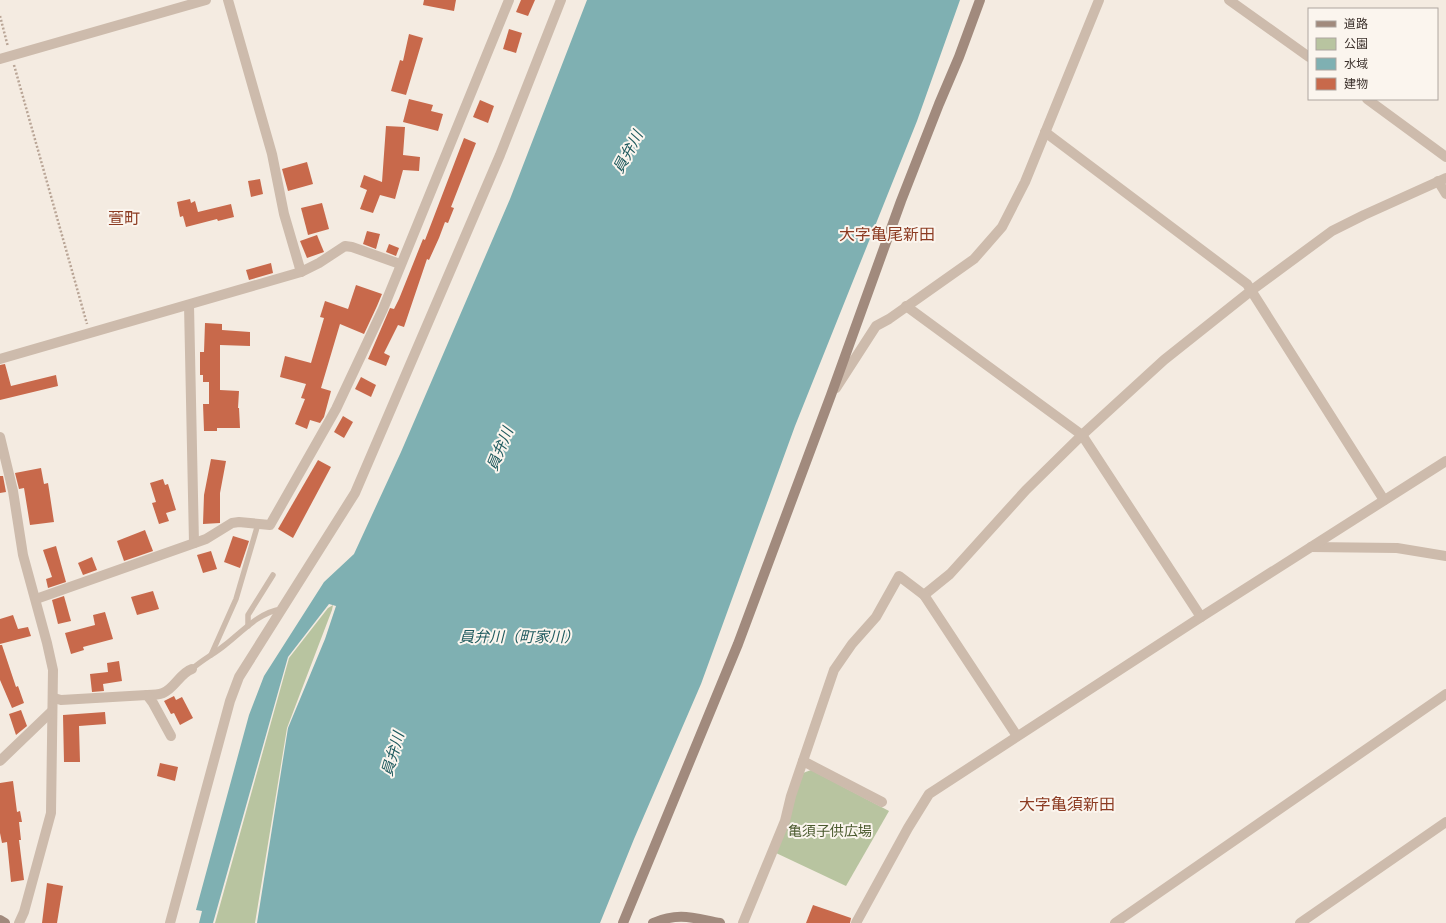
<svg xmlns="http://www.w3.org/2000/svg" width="1446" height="923" font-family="'Work Sans','Noto Sans JP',sans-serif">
<rect width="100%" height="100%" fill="#f4ebe1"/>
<g fill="#b8c4a0">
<polygon points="333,605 332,610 287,728 255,923 215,923 289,658 328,608"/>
<polygon points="811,770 889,811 846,886 776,853 803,773"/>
</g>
<polygon fill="#7fb0b2" points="587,0 960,0 917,121 795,426 701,684 634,839 600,923 257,923 288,728 325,639 336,606 329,604 288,657 213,923 199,923 202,911 196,910 249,715 264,676 324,582 354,554 401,452 510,199"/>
<g fill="#c8694b">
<polygon points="424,0 456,0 454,11 423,5"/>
<polygon points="521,0 535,0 528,16 516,12"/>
<polygon points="509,29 522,33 516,53 503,49"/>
<polygon points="409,34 423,38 406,95 391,91 400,60 403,61"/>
<polygon points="409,99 433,105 431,111 443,114 438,131 403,122"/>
<polygon points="480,100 494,106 488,123 473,117"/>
<polygon points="386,126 405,127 403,155 420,157 419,171 403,170 395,199 380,195 373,213 360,209 367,190 360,187 364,175 382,182"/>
<polygon points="464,138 476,143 451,207 454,208 448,223 445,222 439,238 429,260 427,259 404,327 398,325 384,353 390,356 386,366 368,359 390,308 394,309 399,299 423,239 425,240"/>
<polygon points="307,162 313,184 288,191 282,169"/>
<polygon points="260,179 263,194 251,197 248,181"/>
<polygon points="190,199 191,203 195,201 198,212 231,204 234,217 218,221 217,219 186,227 183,216 180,217 177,202"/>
<polygon points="322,203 329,229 308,235 301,208"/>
<polygon points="367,231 380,234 376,249 363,244"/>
<polygon points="317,235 324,252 307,258 300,241"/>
<polygon points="389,244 399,248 396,256 386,252"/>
<polygon points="271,263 273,273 249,280 246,270"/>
<polygon points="356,285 382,294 377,306 364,334 340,324 321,388 331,391 324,417 320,423 310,420 307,429 295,424 305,399 301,398 306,384 280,377 285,356 311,363 324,318 320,317 325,301 348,309"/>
<polygon points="205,323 222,324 222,330 250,332 250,346 220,345 220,390 239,391 238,408 239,408 240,428 217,428 217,431 204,431 203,404 209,404 209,382 203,382 203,375 200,375 200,352 204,352"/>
<polygon points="5,364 11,386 56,375 58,386 0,400 0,365"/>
<polygon points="361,377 376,385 371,397 355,389"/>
<polygon points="343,416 353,422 344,438 334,432"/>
<polygon points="211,459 226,461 220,493 220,523 203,524 204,495"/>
<polygon points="318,460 331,467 293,538 278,529"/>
<polygon points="41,468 44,484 48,483 54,522 30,525 24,488 19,489 15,473"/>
<polygon points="0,476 3,476 6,492 0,493"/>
<polygon points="163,479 165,485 168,484 176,510 166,513 169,521 159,524 152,503 156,502 150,483"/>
<polygon points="145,530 153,551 124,561 117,541"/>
<polygon points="233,536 249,541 240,568 224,562"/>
<polygon points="56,546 66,582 48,588 46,579 52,577 43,550"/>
<polygon points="211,551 217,569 203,573 197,555"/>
<polygon points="92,557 97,570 83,575 78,563"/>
<polygon points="153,591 159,609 137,615 131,597"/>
<polygon points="64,596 71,621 58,624 52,600"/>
<polygon points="105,612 113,639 83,647 84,650 71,654 65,633 95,625 93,615"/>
<polygon points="13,615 18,629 28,627 31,636 0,644 0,619"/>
<polygon points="0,645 2,645 16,687 18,686 24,703 12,708 0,680"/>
<polygon points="119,661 122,681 103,684 104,691 92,692 90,674 108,672 107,663"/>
<polygon points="174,696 176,700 182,697 193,718 180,725 174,713 171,714 164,701"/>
<polygon points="21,710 27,726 16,735 9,714"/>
<polygon points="105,712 106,724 79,726 80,762 64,762 63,715"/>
<polygon points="160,763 178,767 175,781 157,776"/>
<polygon points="13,781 17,812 20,811 22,822 19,822 21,840 19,840 24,880 11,882 7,842 2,843 0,833 0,783"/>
<polygon points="47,883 63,886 57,923 42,923"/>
<polygon points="813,905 851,918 850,923 806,923"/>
</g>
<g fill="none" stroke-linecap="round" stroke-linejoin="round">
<g stroke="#b9a596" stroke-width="2.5" stroke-dasharray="2 2" stroke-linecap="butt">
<polyline points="0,16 8,47"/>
<polyline points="14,65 87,324"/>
</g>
<g stroke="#cdbbac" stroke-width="5.5">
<polyline points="248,626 248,615 273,575"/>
<polyline points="211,655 236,599 258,524"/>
<path d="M192,669C202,660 214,654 225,645C242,632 258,613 281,609"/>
</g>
<g stroke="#cdbbac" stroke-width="10">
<polyline points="1229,0 1309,57"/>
<polyline points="0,59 206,0"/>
<polyline points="1367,99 1446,157"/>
<polyline points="1045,132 1247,284 1384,500"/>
<polyline points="1438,181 1446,194"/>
<polyline points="301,272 319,263 345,246 352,247 400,264"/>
<polyline points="189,305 194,543"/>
<polyline points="906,306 1082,435 1201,617"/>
<polyline points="0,359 301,272 284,214 272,154 228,0"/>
<polyline points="836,388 876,326 889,319 974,259 1002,227 1025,182 1099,0"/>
<polyline points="0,437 13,491 23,555 47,643 53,670 51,813 24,912 19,923"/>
<polyline points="1311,547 1397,548 1446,556"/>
<polyline points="924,595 950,574 1026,490 1082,435 1164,360 1252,290 1332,231 1364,215 1446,178"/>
<polyline points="36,599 206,539 232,523 239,522 270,525 336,409 383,309 509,0"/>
<path d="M147,695C152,695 158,695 163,693C175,688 180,673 192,669"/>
<polyline points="54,698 61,700 147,695 153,703 171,736"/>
<polyline points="0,761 51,712"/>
<polyline points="803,761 882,802"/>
<polyline points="170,923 230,701 239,677 355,493 500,155 561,0"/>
<polyline points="743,923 785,821 791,796 834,670 852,644 876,617 899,576 924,595 1017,736"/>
<polyline points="856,923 908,828 929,794 1201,617 1446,461"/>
<polyline points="1115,923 1446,694"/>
<polyline points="1300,923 1446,822"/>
</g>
<g stroke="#a18a7d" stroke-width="10">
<polyline points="0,920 5,923"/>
<polyline points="623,923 738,644 831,395 901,201 939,104 959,57 980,0"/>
<path d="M653,923C679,912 693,918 720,923"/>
</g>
</g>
<g text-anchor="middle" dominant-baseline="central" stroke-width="4" stroke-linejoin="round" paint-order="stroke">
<g font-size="14" fill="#4a5a2e" stroke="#fbf5ee">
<text x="830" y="831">亀須子供広場</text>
</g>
<g font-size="15" font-style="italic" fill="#1f5a5e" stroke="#fbf5ee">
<text transform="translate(628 152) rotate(-62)">員弁川</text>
<text transform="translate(500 449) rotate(-68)">員弁川</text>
<text x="519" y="637">員弁川（町家川）</text>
<text transform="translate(393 754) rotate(-74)">員弁川</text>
</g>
<g font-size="16" fill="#8c3b22" stroke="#fbf5ee">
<text x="124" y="218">萱町</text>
<text x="887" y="234">大字亀尾新田</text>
<text x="1067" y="804">大字亀須新田</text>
</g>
</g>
<rect x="1308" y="8" width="130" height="92" fill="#fbf5ee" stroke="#aea6a0"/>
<rect x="1316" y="21" width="20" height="6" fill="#a18a7d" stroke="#aea6a0"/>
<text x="1344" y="28" font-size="12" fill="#3b302b">道路</text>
<rect x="1316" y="38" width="20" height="12" fill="#b8c4a0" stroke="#aea6a0"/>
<text x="1344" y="48" font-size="12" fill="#3b302b">公園</text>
<rect x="1316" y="58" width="20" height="12" fill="#7fb0b2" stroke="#aea6a0"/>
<text x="1344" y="68" font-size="12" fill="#3b302b">水域</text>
<rect x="1316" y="78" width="20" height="12" fill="#c8694b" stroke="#aea6a0"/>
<text x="1344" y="88" font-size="12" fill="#3b302b">建物</text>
</svg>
